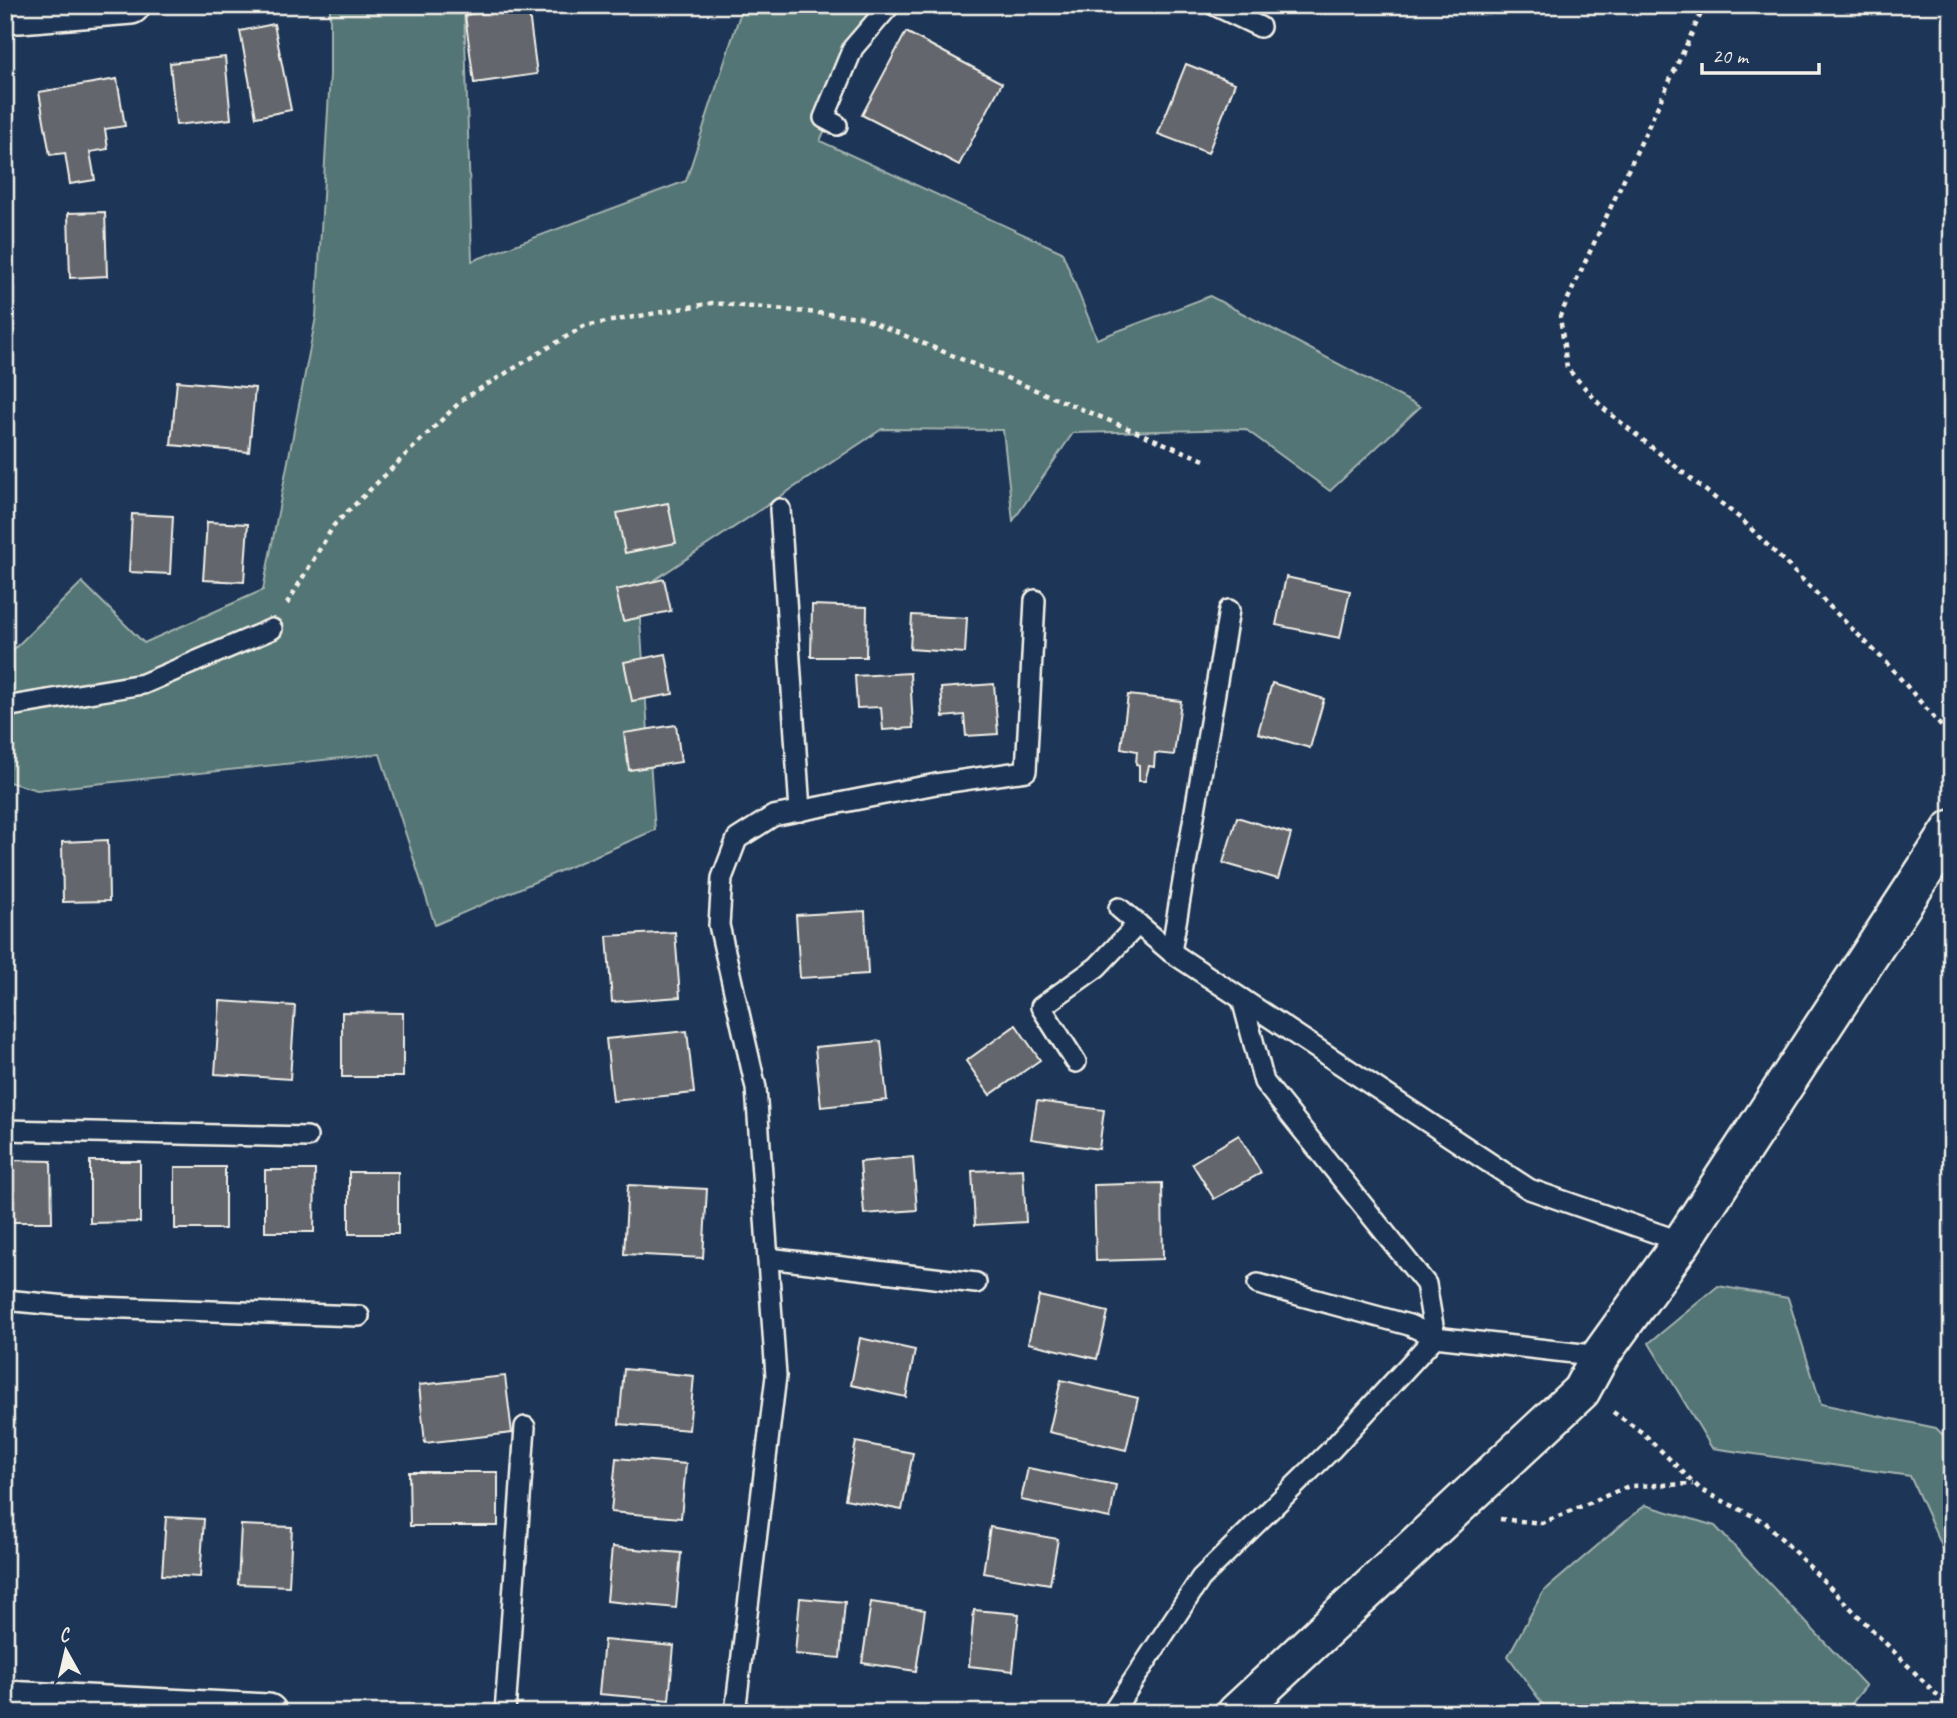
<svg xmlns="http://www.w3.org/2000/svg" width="1957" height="1718" font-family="Caveat,sans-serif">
<rect width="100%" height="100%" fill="#1d3557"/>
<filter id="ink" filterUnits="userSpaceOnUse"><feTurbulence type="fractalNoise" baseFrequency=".0143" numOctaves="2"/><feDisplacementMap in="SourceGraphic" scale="14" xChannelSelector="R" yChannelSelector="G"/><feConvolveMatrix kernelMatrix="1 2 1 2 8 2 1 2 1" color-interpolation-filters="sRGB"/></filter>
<g filter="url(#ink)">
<g fill="#527474" stroke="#a3b2ae" stroke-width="2">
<polygon points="330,5 464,5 472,261 686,181 743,5 877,5 820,141 1062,252 1097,339 1210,296 1420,407 1330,491 1245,429 1073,433 1013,521 1003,430 882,429 638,591 655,830 435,925 380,754 37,790 5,781 5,658 82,582 144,643 263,590 316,317 330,75"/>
<polygon points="1718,1286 1788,1298 1821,1404 1936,1428 1952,1444 1952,1568 1910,1476 1712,1448 1649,1343"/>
<polygon points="1645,1505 1715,1526 1866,1686 1844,1713 1549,1713 1508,1656 1543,1592"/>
</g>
<g fill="#63666d" stroke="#f4f1e8" stroke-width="2">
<polygon points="528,6 537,74 474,83 465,15"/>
<polygon points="274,24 291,110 256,117 240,31"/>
<polygon points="906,32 1002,83 959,165 862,115"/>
<polygon points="225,57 231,119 176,125 170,63"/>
<polygon points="1186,64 1235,83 1208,153 1158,134"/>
<polygon points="117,79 125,126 105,129 108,149 90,152 95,180 70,184 65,153 50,155 39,92"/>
<polygon points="105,212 107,276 70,278 68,213"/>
<polygon points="177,381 255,388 249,452 171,445"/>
<polygon points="668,503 676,543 625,553 617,513"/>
<polygon points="132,514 173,516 170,574 129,572"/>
<polygon points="207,522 248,524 244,582 203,580"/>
<polygon points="1286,577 1350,591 1340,638 1276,625"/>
<polygon points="664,579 671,611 623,621 616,590"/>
<polygon points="812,605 867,607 866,657 811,657"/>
<polygon points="912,615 967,618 965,653 910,649"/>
<polygon points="666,654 673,694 632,701 624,662"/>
<polygon points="910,673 913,728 883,730 881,707 857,708 855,676"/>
<polygon points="1272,683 1324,699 1310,748 1258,733"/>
<polygon points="994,684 998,734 966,736 964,715 943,717 941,688"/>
<polygon points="1128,695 1181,701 1174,755 1155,753 1154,767 1149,766 1145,781 1139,781 1139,765 1136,764 1137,751 1121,748"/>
<polygon points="676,725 681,762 629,770 624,733"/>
<polygon points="1237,817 1291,834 1278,879 1223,863"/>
<polygon points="108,840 109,901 63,902 62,842"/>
<polygon points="865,911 868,974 800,978 796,915"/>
<polygon points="675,932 680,997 612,1002 607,936"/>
<polygon points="220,1001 295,1006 290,1079 215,1074"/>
<polygon points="342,1012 403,1013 403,1077 342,1077"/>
<polygon points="1016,1025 1040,1060 990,1095 966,1061"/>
<polygon points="687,1031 694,1093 613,1101 606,1039"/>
<polygon points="881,1041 887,1100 821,1107 815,1047"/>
<polygon points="1037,1101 1104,1110 1099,1149 1031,1139"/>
<polygon points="1239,1135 1261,1173 1214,1199 1192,1163"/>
<polygon points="913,1157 917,1210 864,1214 860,1162"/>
<polygon points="5,1160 51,1161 52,1222 5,1222"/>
<polygon points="90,1161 140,1161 140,1222 90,1223"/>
<rect x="175" y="1167" width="50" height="62"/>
<polygon points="1023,1169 1026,1222 975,1225 972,1171"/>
<polygon points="265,1170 315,1170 314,1232 265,1232"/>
<rect x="349" y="1172" width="49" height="62"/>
<polygon points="1162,1183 1163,1259 1096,1261 1094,1185"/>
<polygon points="628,1185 707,1189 703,1258 624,1254"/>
<polygon points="1039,1296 1108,1312 1097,1359 1028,1343"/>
<polygon points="860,1338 915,1350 906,1397 851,1385"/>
<polygon points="624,1369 694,1376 689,1430 619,1424"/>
<polygon points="505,1376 512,1433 425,1443 419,1385"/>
<polygon points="1061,1380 1138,1398 1126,1450 1049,1432"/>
<polygon points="856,1442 913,1453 902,1510 845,1499"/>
<polygon points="616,1458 686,1464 681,1518 611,1512"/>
<polygon points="1028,1468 1116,1485 1110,1518 1021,1500"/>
<polygon points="409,1472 498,1472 498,1526 410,1526"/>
<polygon points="166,1517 204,1519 200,1577 162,1575"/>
<polygon points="241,1525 292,1527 289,1586 238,1584"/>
<polygon points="990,1527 1058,1539 1050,1584 983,1573"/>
<polygon points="612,1547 681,1553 676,1608 607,1601"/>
<polygon points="800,1598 845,1602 840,1658 795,1654"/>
<polygon points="871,1602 925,1610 916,1671 862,1663"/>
<polygon points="974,1610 1019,1614 1013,1671 969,1666"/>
<polygon points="604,1640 674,1646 669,1700 599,1694"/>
</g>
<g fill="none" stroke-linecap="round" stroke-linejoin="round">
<g stroke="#f4f1e8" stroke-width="24">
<g id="lane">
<polyline points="1214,5 1260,27"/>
<polyline points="837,125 824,118 853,48 890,5"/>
<polyline points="780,509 800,811"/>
<polyline points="5,707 143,684 272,629"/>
<polyline points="1119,908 1171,952 1529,1189 1682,1242"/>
<polyline points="1171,952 1229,610"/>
<polyline points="1242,999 1264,1082 1426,1284 1435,1337"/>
<polyline points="1076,1062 1041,1007 1097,967 1138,924"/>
<polyline points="5,1130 307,1137"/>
<polyline points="768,1258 976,1283"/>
<polyline points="1258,1284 1409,1325 1435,1337"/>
<polyline points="5,1300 67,1306 359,1316"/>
<polyline points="505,1713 525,1427"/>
<polyline points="735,1713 776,1376 756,1088 719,925 722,878 737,839 773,816 936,784 1026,771 1035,600"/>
<polyline points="1112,1713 1201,1578 1331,1450 1435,1337 1600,1356"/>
</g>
</g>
<g stroke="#f4f1e8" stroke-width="42">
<g id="street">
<polyline points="5,13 19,14 131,5"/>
<polyline points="5,1700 268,1713"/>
<polyline points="1236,1713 1581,1391 1600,1356 1682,1242 1952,829"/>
</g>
</g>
<g stroke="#f4f1e8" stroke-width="4.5" stroke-dasharray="5 5" stroke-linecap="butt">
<polyline points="1705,5 1560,316 1567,368 1603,408 1741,519 1888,664 1952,739"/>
<polyline points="287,604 334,525 463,399 584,326 712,303 860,317 1204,460"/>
<polyline points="1613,1412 1643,1433 1701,1490 1765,1522 1952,1710"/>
<polyline points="1500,1519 1542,1523 1629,1486 1693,1484"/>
</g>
<use href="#lane" stroke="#1d3557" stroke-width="19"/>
<use href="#street" stroke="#1d3557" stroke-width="37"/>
</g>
</g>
<rect width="1957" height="1718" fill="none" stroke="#1d3557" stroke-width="28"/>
<rect x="14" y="14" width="1929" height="1690" fill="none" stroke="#f4f1e8" stroke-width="2.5" filter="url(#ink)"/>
<g transform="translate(66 1651) rotate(352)" stroke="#1d3557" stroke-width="5" paint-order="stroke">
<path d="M0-5L12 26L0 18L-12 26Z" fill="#f4f1e8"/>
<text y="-10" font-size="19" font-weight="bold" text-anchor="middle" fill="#f4f1e8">С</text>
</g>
<path d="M1702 63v10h117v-10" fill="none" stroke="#f4f1e8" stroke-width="3.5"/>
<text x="1712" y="63" font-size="21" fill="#f4f1e8" stroke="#1d3557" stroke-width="5" paint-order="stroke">20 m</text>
</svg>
